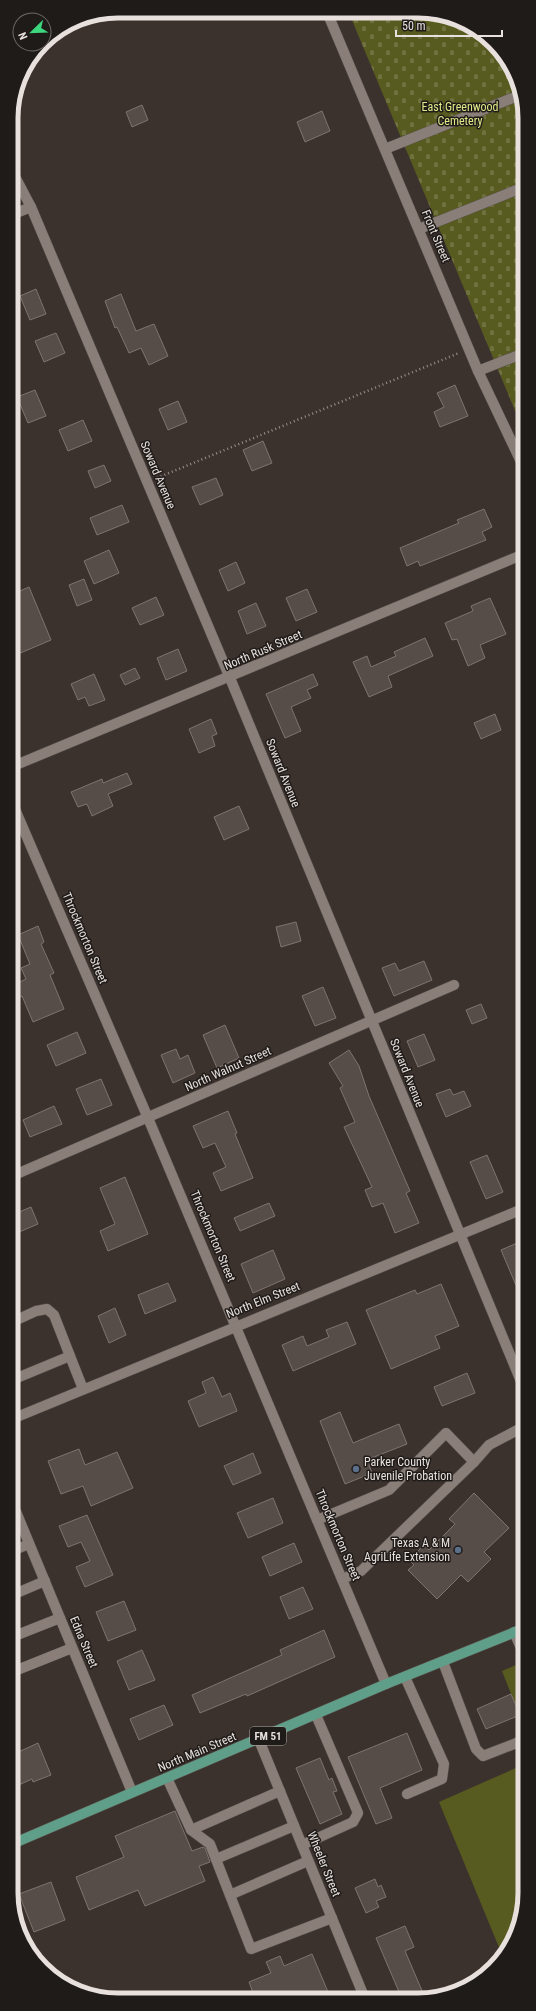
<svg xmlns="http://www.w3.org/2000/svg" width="536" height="2011" font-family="'Roboto Condensed',sans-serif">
<defs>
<pattern id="cemetery-stones" width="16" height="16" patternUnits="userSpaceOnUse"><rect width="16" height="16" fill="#575b1f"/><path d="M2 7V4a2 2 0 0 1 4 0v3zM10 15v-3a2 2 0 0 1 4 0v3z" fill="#6f723f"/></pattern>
</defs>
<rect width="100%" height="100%" fill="#3c322d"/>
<polygon fill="url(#cemetery-stones)" points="349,13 439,13 472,25 498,47 524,104 524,432"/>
<g fill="#575b1f">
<polygon points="525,1661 525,1729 502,1671"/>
<polygon points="525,1764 525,1900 517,1934 503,1957 439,1802"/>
</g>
<g fill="#574d48" stroke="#7e736d">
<polygon points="142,105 148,120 132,127 126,112"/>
<polygon points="322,111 330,131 305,142 297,122"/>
<polygon points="36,289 46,314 30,320 20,296"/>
<polygon points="121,294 136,331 154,324 168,356 149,365 141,348 129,353 117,327 115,328 105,301"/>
<polygon points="56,333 65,353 44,362 35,341"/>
<polygon points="455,385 468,416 440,427 434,412 444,407 437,393"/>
<polygon points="35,390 46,416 28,423 17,397"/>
<polygon points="178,401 187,422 168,430 159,409"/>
<polygon points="83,420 92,441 68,451 59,430"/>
<polygon points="263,441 272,463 252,471 243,450"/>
<polygon points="104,465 111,481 95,488 88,471"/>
<polygon points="216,478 223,495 200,505 192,487"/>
<polygon points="122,505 129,522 97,535 90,518"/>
<polygon points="484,509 492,527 482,532 486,540 420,566 418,561 407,566 400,548 459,523 457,520"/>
<polygon points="109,550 119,573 94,584 84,561"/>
<polygon points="236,562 245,583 228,591 219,570"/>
<polygon points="84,579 92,600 77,606 69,585"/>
<polygon points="29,587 51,640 11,657 11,595"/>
<polygon points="307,589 317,612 296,621 286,598"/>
<polygon points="156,597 164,615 140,625 132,608"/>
<polygon points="490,598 506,634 480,645 485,658 468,666 457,639 452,640 445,623 473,611 471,606"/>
<polygon points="256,603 266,626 247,634 238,611"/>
<polygon points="425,638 433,656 388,676 392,687 369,697 353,662 367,656 371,667 396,656 394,652"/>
<polygon points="178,649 187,671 166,680 157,658"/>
<polygon points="135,668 140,678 125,685 120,675"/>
<polygon points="94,674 105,700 89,706 85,697 78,700 71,684"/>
<polygon points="313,674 318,685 307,690 311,698 291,707 301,731 285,738 266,694"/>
<polygon points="495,714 501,730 481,739 474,723"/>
<polygon points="211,719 217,734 212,736 215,746 199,753 189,729"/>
<polygon points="127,773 132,784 108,794 113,806 92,816 87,804 78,807 71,792 102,779 103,783"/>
<polygon points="239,806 249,829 224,840 214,817"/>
<polygon points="296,922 301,941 281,947 276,927"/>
<polygon points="38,926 44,942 41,944 54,973 50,975 64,1009 33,1022 22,996 12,1001 12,986 26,979 21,968 30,964 18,935"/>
<polygon points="424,961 432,980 394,996 382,968 395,963 399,971"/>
<polygon points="323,987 336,1018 315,1026 302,996"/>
<polygon points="481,1004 487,1018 472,1024 466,1010"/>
<polygon points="225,1025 239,1058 217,1068 203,1035"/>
<polygon points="77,1032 86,1053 56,1066 47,1045"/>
<polygon points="424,1034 435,1060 418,1067 407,1041"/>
<polygon points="176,1049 180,1059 188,1055 195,1073 173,1083 161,1055"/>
<polygon points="349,1050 359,1066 369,1096 410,1191 406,1193 419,1223 395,1233 383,1203 372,1207 365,1190 372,1187 344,1127 355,1122 340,1088 343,1086 329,1063"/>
<polygon points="101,1079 112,1105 87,1115 76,1089"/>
<polygon points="450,1089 453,1095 464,1091 471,1106 446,1117 436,1094"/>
<polygon points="54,1106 62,1124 30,1137 23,1120"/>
<polygon points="228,1111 237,1133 235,1134 253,1178 221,1191 213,1173 226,1167 215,1143 203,1148 193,1126"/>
<polygon points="487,1155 503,1192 486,1199 470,1162"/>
<polygon points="125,1177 148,1234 108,1251 100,1231 115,1224 100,1188"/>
<polygon points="269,1203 275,1216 240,1231 234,1218"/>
<polygon points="31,1207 38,1224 12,1235 12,1215"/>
<polygon points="522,1241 525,1248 524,1304 501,1250"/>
<polygon points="273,1250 285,1279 253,1293 241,1264"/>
<polygon points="168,1283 176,1301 145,1314 138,1295"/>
<polygon points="441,1284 459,1326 435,1336 440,1348 391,1369 366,1310 415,1290 417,1294"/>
<polygon points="115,1308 126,1335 109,1343 98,1316"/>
<polygon points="347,1322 356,1344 293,1371 282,1345 303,1336 307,1346 329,1337 326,1330"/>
<polygon points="467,1373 475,1393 442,1406 434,1387"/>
<polygon points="213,1377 222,1397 230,1393 237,1411 199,1427 188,1401 206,1393 202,1382"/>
<polygon points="340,1412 353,1443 399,1424 407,1444 369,1459 372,1464 369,1465 372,1473 345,1484 320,1421"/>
<polygon points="79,1449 85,1465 117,1452 133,1488 91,1506 83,1486 61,1494 48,1461"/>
<polygon points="253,1453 261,1473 233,1485 224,1466"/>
<polygon points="474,1493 509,1528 484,1552 491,1559 468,1582 461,1575 437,1599 408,1570 414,1565 409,1560 424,1545 429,1550 455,1524 449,1519"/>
<polygon points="273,1498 283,1523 248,1538 237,1513"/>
<polygon points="87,1515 113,1575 85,1587 76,1567 90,1561 81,1542 68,1547 59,1526"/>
<polygon points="294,1543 302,1562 270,1576 262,1557"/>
<polygon points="303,1587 313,1609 289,1619 280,1597"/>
<polygon points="124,1601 136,1630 108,1641 96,1612"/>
<polygon points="324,1630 335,1657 247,1696 246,1694 200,1713 192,1695 282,1655 280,1650"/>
<polygon points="142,1650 155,1680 129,1690 117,1661"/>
<polygon points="511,1694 520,1715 486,1729 477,1709"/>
<polygon points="164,1705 173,1725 139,1740 130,1719"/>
<polygon points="407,1733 422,1770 380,1788 392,1818 376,1824 348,1757"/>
<polygon points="38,1743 51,1775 33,1782 32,1779 12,1788 12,1755"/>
<polygon points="320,1758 329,1780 332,1778 337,1791 333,1792 342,1814 320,1824 296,1768"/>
<polygon points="175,1811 192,1851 203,1847 205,1848 210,1862 199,1866 205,1881 145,1906 138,1890 89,1910 76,1877 124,1857 115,1836"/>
<polygon points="375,1879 378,1887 381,1885 386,1897 376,1901 379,1907 366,1913 355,1888"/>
<polygon points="51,1882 65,1920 34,1932 19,1894"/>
<polygon points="405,1926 414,1947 405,1951 423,1993 410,1999 402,1999 376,1938"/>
<polygon points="312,1954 331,1999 286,1999 283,1992 268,1998 255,1998 249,1982 271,1973 266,1962 280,1956 284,1966"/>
</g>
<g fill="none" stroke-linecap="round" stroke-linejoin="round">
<g stroke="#5a514d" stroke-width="11">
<g id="minor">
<polyline points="327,12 478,371 524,468"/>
<polyline points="385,149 520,95"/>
<polyline points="11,169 31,207 230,678 525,1391"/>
<polyline points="11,215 31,207"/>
<polyline points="419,229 524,187"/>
<polyline points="478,371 524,353"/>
<polyline points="11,767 524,554"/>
<polyline points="11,800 148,1118 386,1684"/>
<polyline points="12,1176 454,985"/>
<polyline points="12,1322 36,1311 47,1309 54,1315 70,1356 12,1380"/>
<polyline points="70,1356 83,1389"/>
<polyline points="12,1419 525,1208"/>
<polyline points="12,1502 132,1792"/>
<polyline points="317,1520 389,1490 446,1433 474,1462"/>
<polyline points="12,1551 29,1544"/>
<polyline points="342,1579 361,1571 474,1462 489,1445 525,1426"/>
<polyline points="12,1595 45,1581"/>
<polyline points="514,1632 525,1657"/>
<polyline points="12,1637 60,1618"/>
<polyline points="443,1662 476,1749 483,1756 519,1742"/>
<polyline points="12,1672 72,1648"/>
<polyline points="405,1677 444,1764 442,1779 407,1794"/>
<polyline points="259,1740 365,1999"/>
<polyline points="167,1778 191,1830 210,1844 251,1949 332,1918"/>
<polyline points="191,1830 280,1791"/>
<polyline points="302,1845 353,1822 358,1813 316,1715"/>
<polyline points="216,1859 294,1826"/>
<polyline points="230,1895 308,1861"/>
</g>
</g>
<g stroke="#5a514d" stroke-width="11">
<polyline id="major" points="12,1844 386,1684 525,1628"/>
</g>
<polyline stroke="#988f8b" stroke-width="2.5" stroke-dasharray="1 3" stroke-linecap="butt" points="157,478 459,353"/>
<use href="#minor" stroke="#897e78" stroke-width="10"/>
<use href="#major" stroke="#5f9e88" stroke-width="10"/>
</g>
<g fill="#5c6f8a" stroke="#1f1b19" stroke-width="1.5">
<circle cx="356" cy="1469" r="4"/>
<circle cx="458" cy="1550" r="4"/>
</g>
<g text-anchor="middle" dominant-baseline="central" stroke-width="3" stroke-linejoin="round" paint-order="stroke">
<rect fill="#1f1b19" stroke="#aba5a2" stroke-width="1" x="250" y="1727" width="36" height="18" rx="3"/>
<g font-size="11" font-weight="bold" fill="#e7e0dd">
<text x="268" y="1736">FM 51</text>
</g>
<g font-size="12" fill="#e1ea89" stroke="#1f1b19">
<text x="460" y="107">East Greenwood<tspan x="460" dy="14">Cemetery</tspan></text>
</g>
<g font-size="12" fill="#e7e0dd" stroke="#1f1b19">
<text transform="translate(436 236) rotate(67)">Front Street</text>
<text transform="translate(158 475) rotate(67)">Soward Avenue</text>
<text transform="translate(263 650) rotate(-23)">North Rusk Street</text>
<text transform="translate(283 773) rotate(68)">Soward Avenue</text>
<text transform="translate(85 938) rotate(67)">Throckmorton Street</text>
<text transform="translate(228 1069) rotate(-24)">North Walnut Street</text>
<text transform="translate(407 1073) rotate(68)">Soward Avenue</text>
<text transform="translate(213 1236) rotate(67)">Throckmorton Street</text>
<text transform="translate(263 1300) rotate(-22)">North Elm Street</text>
<text transform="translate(338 1535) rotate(67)">Throckmorton Street</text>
<text transform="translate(84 1642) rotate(67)">Edna Street</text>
<text transform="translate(197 1752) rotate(-23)">North Main Street</text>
<text transform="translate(324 1864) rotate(68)">Wheeler Street</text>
</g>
<g font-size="12" fill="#e7e0dd" stroke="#1f1b19" text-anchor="start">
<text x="364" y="1462">Parker County<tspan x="364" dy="14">Juvenile Probation</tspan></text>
<text x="450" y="1543" text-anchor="end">Texas A &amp; M<tspan x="450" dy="14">AgriLife Extension</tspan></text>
</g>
</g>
<path d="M0 0H536V2011H0ZM118 18H418A100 100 0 0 1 518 118V1893A100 100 0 0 1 418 1993H118A100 100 0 0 1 18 1893V118A100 100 0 0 1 118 18Z" fill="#1f1b19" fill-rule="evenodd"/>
<path fill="none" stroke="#e7e0dd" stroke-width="5" d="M118 18H418A100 100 0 0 1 518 118V1893A100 100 0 0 1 418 1993H118A100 100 0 0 1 18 1893V118A100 100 0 0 1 118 18Z"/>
<g transform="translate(32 32) rotate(247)"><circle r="19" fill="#1f1b19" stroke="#6f6a67"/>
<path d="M0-3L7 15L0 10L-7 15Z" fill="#3cd77e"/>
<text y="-6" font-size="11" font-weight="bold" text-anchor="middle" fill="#e7e0dd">N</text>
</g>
<path d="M396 30v6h106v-6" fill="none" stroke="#e7e0dd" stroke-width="2"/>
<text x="402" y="30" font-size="12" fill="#e7e0dd" stroke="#1f1b19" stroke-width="3" paint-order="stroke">50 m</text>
</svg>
